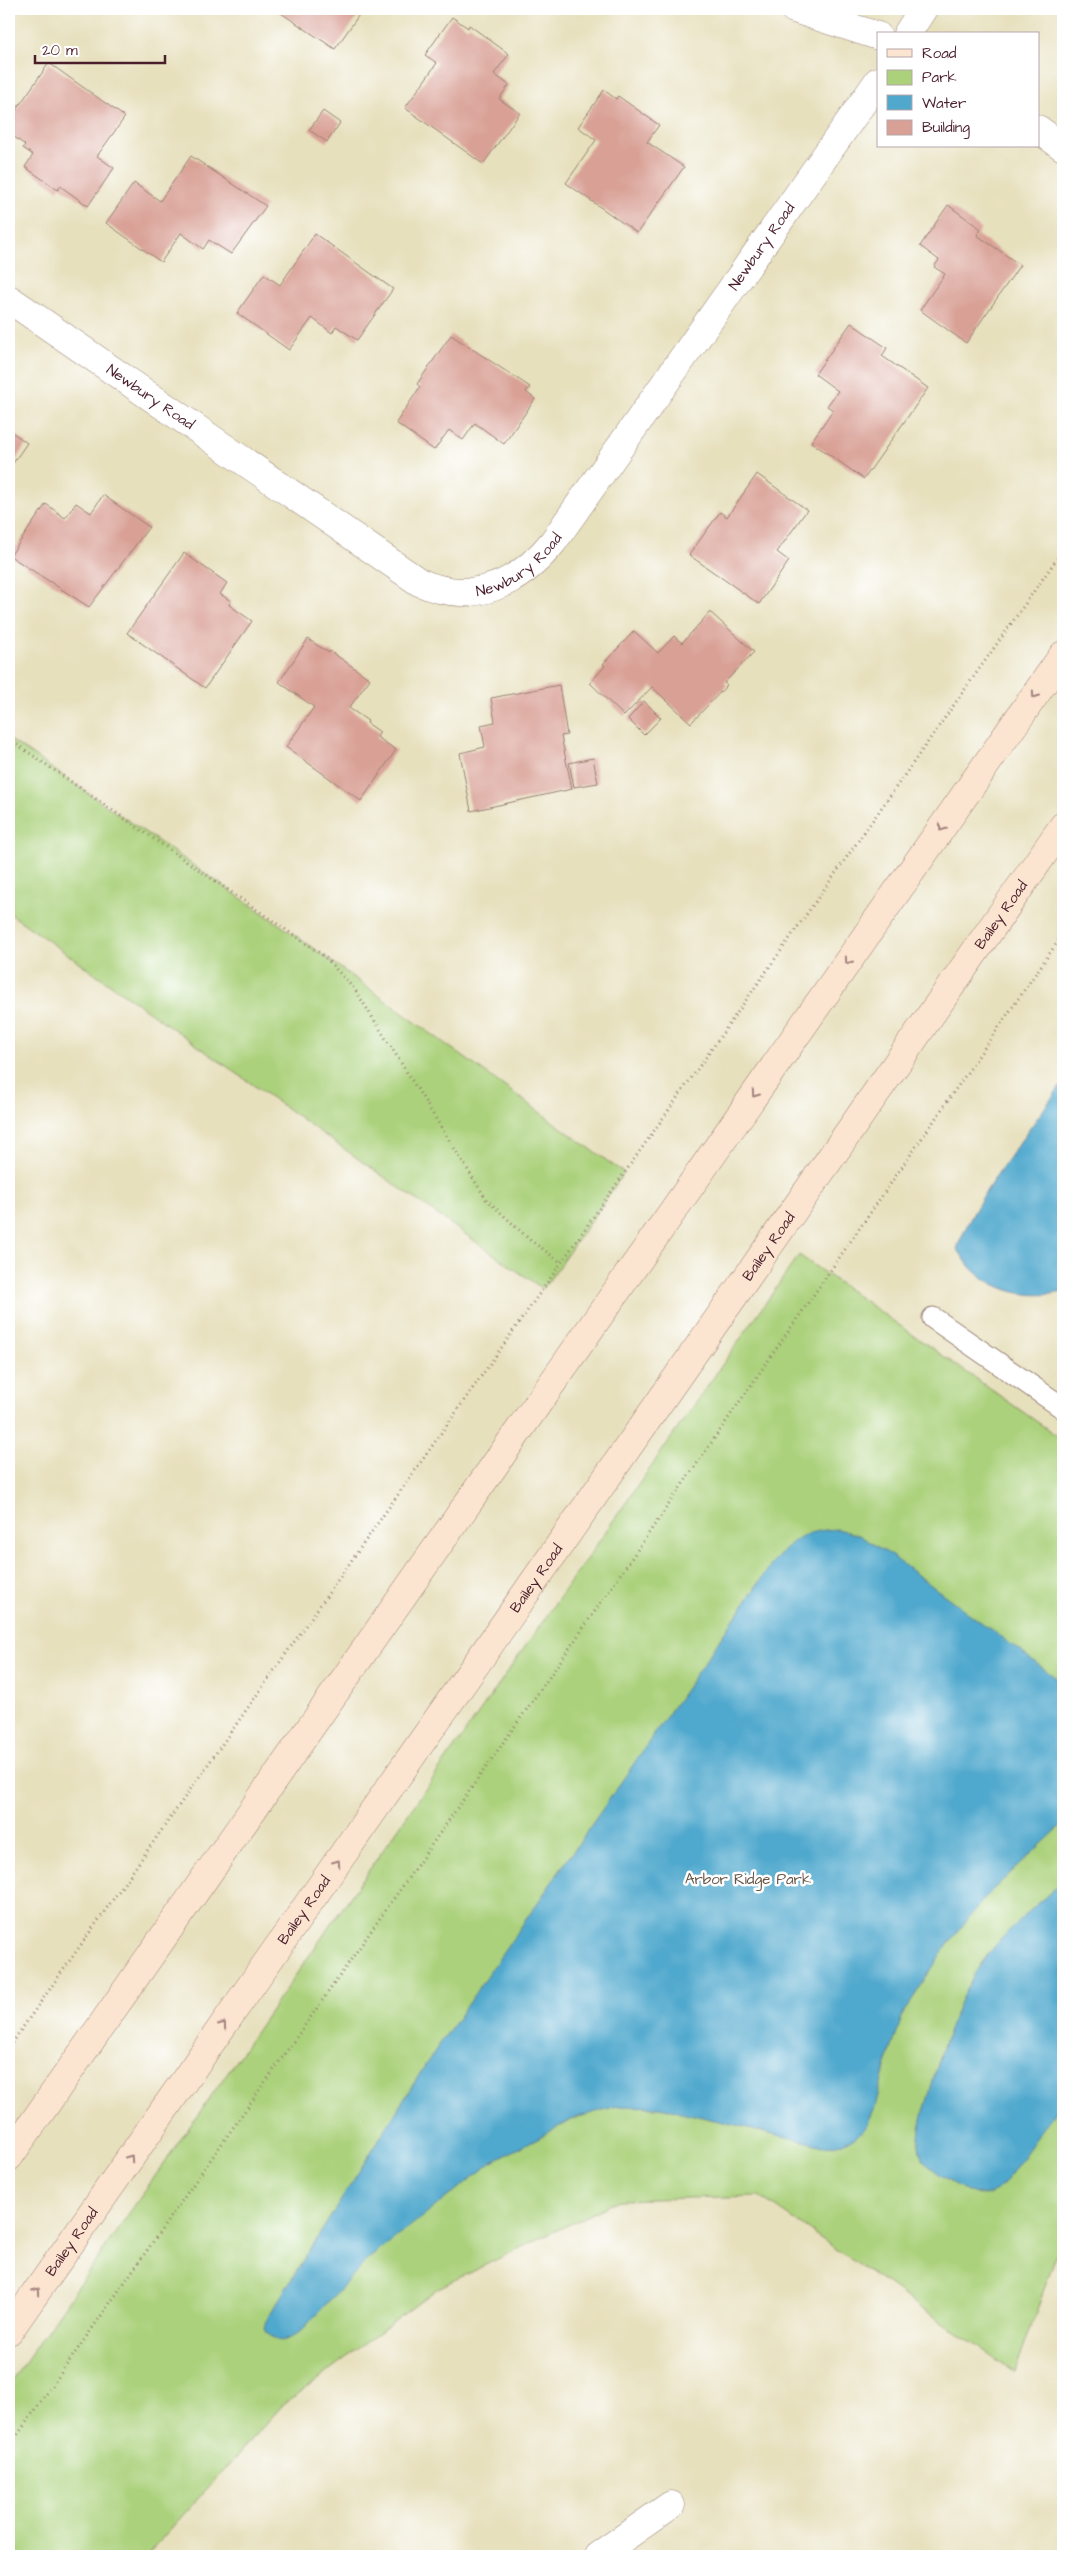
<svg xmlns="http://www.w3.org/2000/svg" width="1072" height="2565" font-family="'Architects Daughter',sans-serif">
<rect width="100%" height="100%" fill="#fff"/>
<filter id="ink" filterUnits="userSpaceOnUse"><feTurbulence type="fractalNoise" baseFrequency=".02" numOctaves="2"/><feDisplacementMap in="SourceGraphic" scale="10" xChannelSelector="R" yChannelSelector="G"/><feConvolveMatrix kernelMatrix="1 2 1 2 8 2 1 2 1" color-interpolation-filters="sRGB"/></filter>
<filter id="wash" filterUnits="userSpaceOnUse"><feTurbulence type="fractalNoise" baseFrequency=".0096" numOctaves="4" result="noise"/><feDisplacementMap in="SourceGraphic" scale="20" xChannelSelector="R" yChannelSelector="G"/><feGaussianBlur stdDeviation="1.12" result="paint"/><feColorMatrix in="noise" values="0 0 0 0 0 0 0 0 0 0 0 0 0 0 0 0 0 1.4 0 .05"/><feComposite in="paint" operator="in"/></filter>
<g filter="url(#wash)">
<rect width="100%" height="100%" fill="#e7e0bd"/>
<g fill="#abd17b" stroke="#7a7853">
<polygon points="9,739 292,933 624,1173 543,1289 9,913"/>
<polygon points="799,1255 1063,1440 1063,2235 1015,2372 759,2196 619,2200 438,2288 281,2407 146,2556 9,2556 9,2385"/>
</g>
<g fill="#50a8cd" stroke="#4d647c">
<path d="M1063,1082V1292C1031,1299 1000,1293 974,1271C968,1266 963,1256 957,1249C977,1193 1029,1132 1063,1082Z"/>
<path d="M838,1529L859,1535L889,1554L1063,1683V1824L987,1895L947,1945L903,2014L885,2068L875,2107L867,2125L856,2137L842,2143L824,2146L660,2107L617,2106L575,2118L491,2163L367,2260L302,2330C289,2341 275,2348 265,2328L268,2317L426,2064L736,1616C753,1593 773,1556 797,1539C809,1531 824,1530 838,1529Z"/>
<path d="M1063,1880V2100L1006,2181C1000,2186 995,2194 987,2195C969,2198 936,2172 923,2161C913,2138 924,2114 930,2091C945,2040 959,1987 995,1946C1015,1922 1041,1902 1063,1880Z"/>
</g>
<g id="blocks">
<g fill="#d9a196">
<polygon points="275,9 363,9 335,49"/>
<polygon points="452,17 468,28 469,25 509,54 494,74 509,85 499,99 520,113 483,164 405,108 437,63 425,55"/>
<polygon points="49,63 125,117 97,156 114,168 88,206 60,186 58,190 25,167 33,155 23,148 25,145 9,133 9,120"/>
<polygon points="604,90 616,99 618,96 659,125 647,142 684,167 637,233 566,183 596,140 578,127"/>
<polygon points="323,111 340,123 327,142 309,130"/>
<polygon points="191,156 266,206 231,254 209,240 203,249 181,233 161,262 106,223 134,183 160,201"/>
<polygon points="948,205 981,229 977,235 1020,265 966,343 920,310 945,274 934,267 939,260 920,246"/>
<polygon points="315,234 393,289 357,340 336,326 332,333 312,318 289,350 237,313 264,274 280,285"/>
<polygon points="851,323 887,348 882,356 928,388 864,479 811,442 833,410 827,406 838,391 815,374"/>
<polygon points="451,335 530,387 526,392 535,399 504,444 475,423 463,440 449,430 434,450 396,423 420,387 417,384"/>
<polygon points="9,430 27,443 9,469"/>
<polygon points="757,474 807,510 777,552 789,561 759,604 689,555 720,512 727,517"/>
<polygon points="103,495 149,527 89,607 10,556 46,504 65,518 76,503 91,513"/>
<polygon points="184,553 227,583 220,594 231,601 229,605 252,621 205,688 127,633"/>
<polygon points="710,612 754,652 724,683 727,685 691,723 652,687 624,716 590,683 605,666 603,664 634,631 658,653 674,636 682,643"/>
<polygon points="308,639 329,653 330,651 370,679 349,708 368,721 367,723 380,732 377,737 396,750 361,801 286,747 314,707 279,682"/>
<polygon points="559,685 567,735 561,736 572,789 471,811 460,753 485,747 481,725 495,722 491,698"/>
<polygon points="644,701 661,718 644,735 628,719"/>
<polygon points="593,758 598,783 574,787 569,763"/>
</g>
</g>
</g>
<g filter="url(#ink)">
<use href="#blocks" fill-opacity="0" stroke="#988074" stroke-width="1"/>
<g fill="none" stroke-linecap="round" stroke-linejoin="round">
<g stroke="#988074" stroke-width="23">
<polyline id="lane" points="933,1318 1063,1408"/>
</g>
<g stroke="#988074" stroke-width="29">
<g id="street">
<polyline points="794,9 878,36"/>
<polyline points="907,34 923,9"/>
<polyline points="1038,129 1063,147"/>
<path id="s1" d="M9,299L419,582C473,606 518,585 553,542L878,81"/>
<polyline points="598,2556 671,2505"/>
</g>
</g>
<g stroke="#988074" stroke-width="29">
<g id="secondary">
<polyline points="9,2157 1063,655"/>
<path id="s2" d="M9,2331L1063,826"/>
</g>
</g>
<g stroke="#988074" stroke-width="3" stroke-dasharray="1 4" stroke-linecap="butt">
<polyline points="9,739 324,956 356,991 486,1199 530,1240 562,1263"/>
<polyline points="9,2047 1063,550"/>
<polyline points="9,2447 557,1666 1063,934"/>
</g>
<use href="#lane" stroke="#fff" stroke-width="21"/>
<use href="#street" stroke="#fff" stroke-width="28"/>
<use href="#secondary" stroke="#fce5d0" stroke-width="28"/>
</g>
<defs><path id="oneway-chevron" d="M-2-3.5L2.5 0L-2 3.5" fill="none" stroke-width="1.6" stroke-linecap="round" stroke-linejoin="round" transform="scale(1.25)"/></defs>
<g stroke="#a3827e">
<use href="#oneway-chevron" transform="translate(1035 695) rotate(125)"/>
<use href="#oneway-chevron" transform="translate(942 828) rotate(125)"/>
<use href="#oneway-chevron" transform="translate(848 961) rotate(125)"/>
<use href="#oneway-chevron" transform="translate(755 1094) rotate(125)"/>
<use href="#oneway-chevron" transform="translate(337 1863) rotate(-55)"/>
<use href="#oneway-chevron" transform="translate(223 2025) rotate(-55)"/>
<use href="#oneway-chevron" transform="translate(130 2158) rotate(-55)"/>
<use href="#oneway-chevron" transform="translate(37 2291) rotate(-55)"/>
</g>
</g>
<g text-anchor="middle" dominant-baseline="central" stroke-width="5" stroke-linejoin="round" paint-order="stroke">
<g font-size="15" fill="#4a1f2b" stroke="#fff">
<text stroke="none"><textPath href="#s1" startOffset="1012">Newbury Road</textPath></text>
<text stroke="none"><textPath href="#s1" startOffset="172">Newbury Road</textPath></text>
<text stroke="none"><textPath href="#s1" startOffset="608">Newbury Road</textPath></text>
<text stroke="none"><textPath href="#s2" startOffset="1729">Bailey Road</textPath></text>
<text stroke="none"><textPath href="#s2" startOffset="1324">Bailey Road</textPath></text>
<text stroke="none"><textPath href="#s2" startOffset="919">Bailey Road</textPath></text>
<text stroke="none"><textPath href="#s2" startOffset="514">Bailey Road</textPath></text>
<text stroke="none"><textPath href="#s2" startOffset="109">Bailey Road</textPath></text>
</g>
<g font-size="15" fill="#675443" stroke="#fff">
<text x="748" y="1879">Arbor Ridge Park</text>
</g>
</g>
<rect width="1072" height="2565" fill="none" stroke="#fff" stroke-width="30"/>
<rect x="877" y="32" width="162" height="115" fill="#ffffff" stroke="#b7a5aa"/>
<rect x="887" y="49" width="25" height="8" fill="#fce5d0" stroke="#b7a5aa"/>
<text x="922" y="58" font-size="15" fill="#4a1f2b">Road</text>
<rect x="887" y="70" width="25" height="15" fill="#abd17b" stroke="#b7a5aa"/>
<text x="922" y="82" font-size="15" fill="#4a1f2b">Park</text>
<rect x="887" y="95" width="25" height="15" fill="#50a8cd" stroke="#b7a5aa"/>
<text x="922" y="108" font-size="15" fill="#4a1f2b">Water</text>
<rect x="887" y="120" width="25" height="15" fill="#d9a196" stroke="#b7a5aa"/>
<text x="922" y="132" font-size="15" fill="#4a1f2b">Building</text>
<path d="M35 55v8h130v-8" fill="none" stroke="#4a1f2b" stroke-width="2.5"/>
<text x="42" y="55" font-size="15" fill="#4a1f2b" stroke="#ffffff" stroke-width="4" paint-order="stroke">20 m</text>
</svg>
